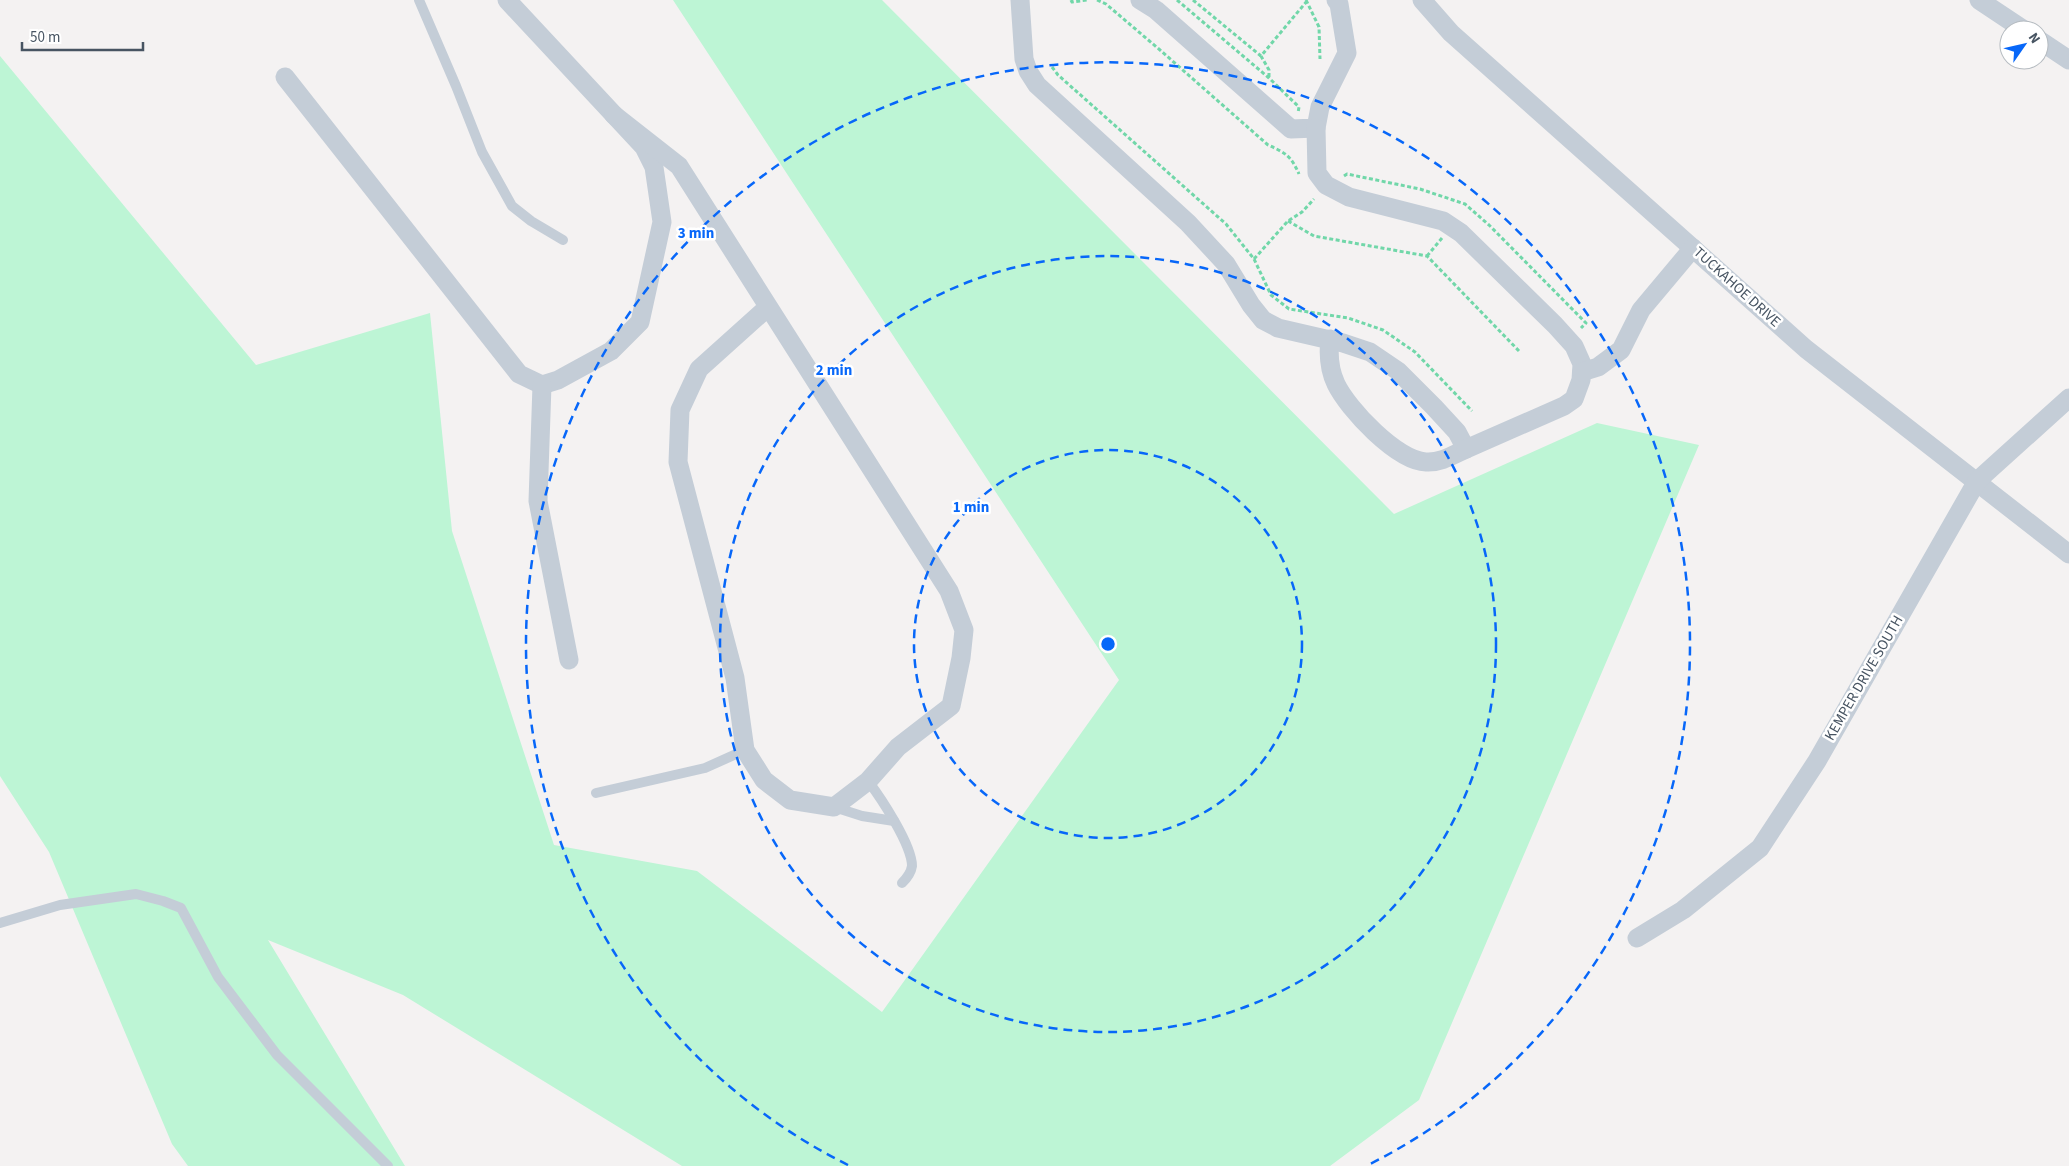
<svg xmlns="http://www.w3.org/2000/svg" width="2069" height="1166" font-family="'Source Sans 3',sans-serif">
<rect width="100%" height="100%" fill="#f4f2f2"/>
<polygon fill="#bdf5d5" points="673,0 882,0 1394,514 1597,423 1699,445 1419,1100 1330,1166 682,1166 403,995 268,940 405,1166 188,1166 172,1144 49,852 0,776 0,56 256,365 430,313 452,531 554,845 697,871 882,1012 1119,680"/>
<g fill="none" stroke-linecap="round" stroke-linejoin="round">
<g stroke="#71d7a9" stroke-width="3" stroke-dasharray="4 2.5" stroke-linecap="butt">
<polyline points="1071,0 1072,2 1087,0"/>
<path d="M1097,0L1106,4L1160,50L1268,145C1286,153 1291,156 1299,174"/>
<polyline points="1177,0 1269,78 1299,107 1298,113"/>
<polyline points="1193,0 1261,56"/>
<polyline points="1306,0 1319,27 1320,59"/>
<polyline points="1052,67 1058,75 1226,224 1254,259 1271,295 1289,309 1348,318 1383,330 1415,352 1472,411"/>
<polyline points="1269,77 1269,70 1261,56 1307,1"/>
<polyline points="1344,176 1347,174 1420,189 1465,204 1489,225 1586,323 1581,328"/>
<polyline points="1288,221 1314,236 1427,256 1519,351"/>
<polyline points="1427,256 1442,238"/>
<polyline points="1254,259 1288,221 1302,212 1314,199"/>
</g>
<g stroke="#c4cdd7" stroke-width="10">
<polyline points="419,0 456,86 482,152 512,206 531,221 563,240"/>
<path d="M868,781C881,798 912,845 912,866C911,873 907,878 902,883"/>
<polyline points="596,793 705,768 745,750"/>
<polyline points="834,807 862,816 894,821"/>
<polyline points="0,923 60,905 136,894 163,901 181,908 218,977 277,1055 388,1166"/>
</g>
<g stroke="#c4cdd7" stroke-width="19">
<path d="M1020,0L1024,59L1028,71L1037,85L1188,223L1226,264L1251,305L1263,320L1278,328L1343,343L1370,352L1398,371L1434,407L1457,432L1466,449C1453,455 1440,463 1426,462C1397,461 1348,409 1336,384C1329,369 1328,355 1330,339"/>
<polyline points="1140,0 1156,10 1291,129 1316,128 1320,107 1347,53 1339,4 1336,0"/>
<polyline points="1422,0 1451,33 1806,349 2069,554"/>
<polyline points="1979,0 2024,30"/>
<polyline points="2039,40 2069,60"/>
<polyline points="285,77 519,374 542,385 558,380 611,351 640,322 662,222 654,167 644,147 507,0"/>
<polyline points="614,115 679,166 949,591 964,630 961,658 951,706 898,747 868,781 834,807 790,800 764,780 745,750 735,678 678,462 680,410 699,369 768,307"/>
<polyline points="1316,128 1317,173 1326,185 1349,197 1443,221 1461,233 1555,325 1574,346 1582,364 1581,380 1574,399 1564,406 1466,449"/>
<polyline points="1582,372 1598,367 1621,350 1641,310 1693,248"/>
<polyline points="542,385 538,501 569,660"/>
<polyline points="1637,938 1683,910 1760,848 1817,761 1977,481 2069,398"/>
</g>
</g>
<g fill="none" stroke="#0767f9" stroke-width="2.5" stroke-dasharray="9 6">
<circle cx="1108" cy="644" r="194"/>
<circle cx="1108" cy="644" r="388"/>
<path d="M848 1165A582 582 0 1 1 1368 1165"/>
</g>
<g text-anchor="middle" dominant-baseline="central" stroke-width="5" stroke-linejoin="round" paint-order="stroke">
<g font-size="15" fill="#475462" stroke="#fff">
<text transform="translate(1737 287) rotate(42)">TUCKAHOE DRIVE</text>
<text transform="translate(1864 678) rotate(-60)">KEMPER DRIVE SOUTH</text>
</g>
</g>
<circle cx="1108" cy="644" r="8" fill="#0767f9" stroke="#fff" stroke-width="2.5"/>
<g font-size="15" text-anchor="middle" font-weight="bold" fill="#0767f9" stroke="#fff" stroke-width="5" stroke-linejoin="round" paint-order="stroke">
<text x="696" y="238">3 min</text>
<text x="834" y="375">2 min</text>
<text x="971" y="512">1 min</text>
</g>
<g transform="translate(2024 45) rotate(56)"><circle r="24" fill="#ffffff" stroke="#b5bbc0"/>
<path d="M0-4L9 19L0 12L-9 19Z" fill="#0767f9"/>
<text y="-8" font-size="14" font-weight="bold" text-anchor="middle" fill="#475462">N</text>
</g>
<path d="M22 42v8h121v-8" fill="none" stroke="#475462" stroke-width="2.5"/>
<text x="30" y="42" font-size="15" fill="#475462" stroke="#ffffff" stroke-width="4" paint-order="stroke">50 m</text>
</svg>
